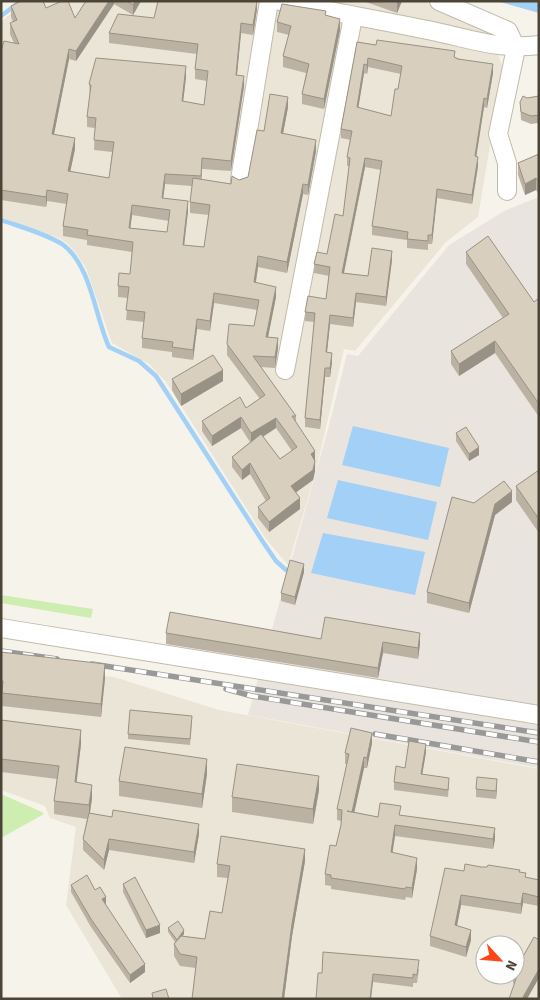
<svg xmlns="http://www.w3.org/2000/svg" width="540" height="1000" font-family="'Source Sans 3',sans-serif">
<rect width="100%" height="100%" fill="#f6f3ea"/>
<g fill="#eae5d7" fill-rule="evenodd">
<polygon points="25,1 424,1 489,33 503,67 478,217 446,242 355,351 344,349 316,471 288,565 266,539 166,382 149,364 112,343 86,268 76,253 68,244 59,238 1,218 1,22"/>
<path d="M1,664L114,677L219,710L539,769V999H122L66,905L76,827L50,818L45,806L1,790ZM485,945H515V975H485Z"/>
</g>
<polygon fill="#e9e4de" points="539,197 539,768 248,715 328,429 347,354 358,356 449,245 506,210"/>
<g fill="#ceedb0">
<polygon points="1,595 93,609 91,618 1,603"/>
<polygon points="1,794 42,812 44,814 1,838"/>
</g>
<g fill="#a2d0f6">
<polygon points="497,1 539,1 539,13"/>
<polygon points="353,426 449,448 440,487 342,465"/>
<polygon points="338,480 437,502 428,540 327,518"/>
<polygon points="323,533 425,552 415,595 311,573"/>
</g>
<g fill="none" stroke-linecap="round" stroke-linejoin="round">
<g stroke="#a2d0f6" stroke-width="4.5">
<polyline points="1,16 21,1"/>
<path d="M1,220C21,227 44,233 62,244C91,264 95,317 109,347L139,361L156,376L263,542L276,561L286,570"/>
</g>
<g stroke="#c2bbab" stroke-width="20">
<g id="minor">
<path d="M280,1C332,12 385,21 437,32C474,40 501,50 539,45"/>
<polyline points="439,1 508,31 516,48 498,134 507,163 507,191"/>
<polyline points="240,180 269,1"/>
<polyline points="285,370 353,17"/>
<polyline points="1,628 539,715"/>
</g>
</g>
<use href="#minor" stroke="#fff" stroke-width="18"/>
<g stroke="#999" stroke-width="5.5">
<g id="rail">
<polyline points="1,651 57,659"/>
<polyline points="92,664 539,733"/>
<polyline points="226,689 252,696 539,742"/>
<polyline points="375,734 539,762"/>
</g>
</g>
<use href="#rail" stroke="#fff" stroke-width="4" stroke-dasharray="11" stroke-linecap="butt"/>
</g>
<g fill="#bbb2a3" fill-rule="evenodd">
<path d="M86,1H141L133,15L114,4L76,61L69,59L54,134L75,149L70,172L109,178L112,152L94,150L95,128L87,127V117L90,95L89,84L186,77L183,101L204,105L207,81L195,79V69L197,54L109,43V33L154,18L257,9L253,35L241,33L237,75L244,86L231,171L202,169V180L231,184L239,180L248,177L264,131L288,107L283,134L316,151L308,195L303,194L287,273L258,267L256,282L276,297L268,337L278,348L275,368L261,367L296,416V422L315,460V471L313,480L296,492L300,509L269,532L258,518V507L266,501L250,474L242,480L232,467V457L250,442L241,428L212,446L202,431V421L246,408L260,399L227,355V344L254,326L257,310L214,303L210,331L197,329L193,360L172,357V352L142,348V338L144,322L126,320L128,298L118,297V286L130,274L132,252L87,245V240L63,236V226L67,204L47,201L46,207L1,200V51L14,43L10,34V23L13,22L11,17V6L46,8L75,18ZM165,184L192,186L190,202V213L209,215L204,247L184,245L188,211L163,198ZM132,215L169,221L167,232L130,228ZM276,428L292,451L280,459L263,437Z"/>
<polygon points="363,1 402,1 397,13"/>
<polygon points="326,16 340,30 324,109 302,104 302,94 306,73 283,67 283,56 289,35 277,32 277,22"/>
<path d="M357,42L376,45L455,57L493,73L487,108L484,107L476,156L478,166L472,204L437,198L432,244H428V250L407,248V240L372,235V226L381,170L365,167L344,273L368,276L392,260L386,306L356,302L353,327L330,324L327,352L332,362L330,377H325L320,429L305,427V418L314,322L305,321V312L326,299L329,276L314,273V264L327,254L343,216L349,166H347V157L351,140L341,138V129ZM368,67L401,74L398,89L391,116L358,108L364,73L367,74Z"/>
<polygon points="539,96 539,123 531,124 521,120 520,102 527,98"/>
<polygon points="539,154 539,194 536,190 525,195 518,175 518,163"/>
<polygon points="466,252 534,302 539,298 539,417 495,353 459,376 451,364 451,351 503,318 466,264"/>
<polygon points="172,379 223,381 181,406 172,390"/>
<polygon points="456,433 479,455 469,461 456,441"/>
<polygon points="539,470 539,533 516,500 516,486"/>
<polygon points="512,502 495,515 469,613 427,603 427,592 474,503"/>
<polygon points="304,572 295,605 281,601 281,593"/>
<polygon points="166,633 321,639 420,644 418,659 383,653 378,678 166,644"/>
<polygon points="1,652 105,678 101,717 2,706"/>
<polygon points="1,720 81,744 76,783 92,798 90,813 199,834 194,863 109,850 104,870 83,850 83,839 87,819 54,814 54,801 57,779 1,772"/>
<polygon points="192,721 190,745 128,739 128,734"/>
<polygon points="372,743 367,768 364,768 354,812 378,817 401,816 495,839 493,849 395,836 392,852 417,869 412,898 406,897 405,900 331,889 331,886 325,885 325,874 336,846 341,825 341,821 337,820 337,809 347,764 345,764 345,753"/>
<polygon points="426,752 422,774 449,785 448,797 394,790 394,782 405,768"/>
<polygon points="207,774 202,808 119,796 119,781"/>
<polygon points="497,787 496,799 476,797 476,789"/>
<polygon points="319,790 313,824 232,812 232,797"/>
<polygon points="305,861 292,936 284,999 192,999 196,968 180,966 174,956 174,944 175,942 168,932 168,928 184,934 182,936 205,939 222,913 228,878 217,877 217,864"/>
<polygon points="481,867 520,872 526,877 539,880 539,906 523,903 521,914 461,905 457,926 471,940 466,957 430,946 430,936"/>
<polygon points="123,884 160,933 146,938 123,892"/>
<polygon points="71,885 95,890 106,905 145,972 130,983 91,927 71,892"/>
<polygon points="419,969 417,983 413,983 413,987 373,982 318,973"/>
<polygon points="515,971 527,999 513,983 513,975 515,975"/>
</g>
<g fill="#989185">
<polygon points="109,1 114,1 114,4 76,61 76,51"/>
<polygon points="135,1 141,1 133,15 133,5"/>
<polygon points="257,1 257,9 253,35 253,25"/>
<polygon points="398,1 402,1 397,13 397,3"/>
<polygon points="340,19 340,30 324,109 324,99"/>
<polygon points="241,23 241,33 236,85 236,75"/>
<polygon points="69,49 69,59 52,144 52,134"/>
<polygon points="368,58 368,67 367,74 367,65"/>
<polygon points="364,64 364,73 357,116 357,107"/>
<polygon points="493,64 493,73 487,108 487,99"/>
<polygon points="186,66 186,77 182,111 182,101"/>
<polygon points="244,76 244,86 231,171 231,161"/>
<polygon points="288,97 288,107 281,144 281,133"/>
<polygon points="484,98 484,107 475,165 475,156"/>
<polygon points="75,138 75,149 68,182 68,171"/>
<polygon points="316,140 316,151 308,195 308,185"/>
<polygon points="478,157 478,166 472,204 472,195"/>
<polygon points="365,158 365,167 342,282 342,273"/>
<polygon points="165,174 165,184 162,208 162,198"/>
<polygon points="536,178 536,190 525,195 525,184"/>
<polygon points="303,184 303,194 287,273 287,262"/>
<polygon points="437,189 437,198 432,244 432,235"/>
<polygon points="47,190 47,201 46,207 46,197"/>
<polygon points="188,201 188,211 183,255 183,245"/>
<polygon points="132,205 132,215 129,238 129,228"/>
<polygon points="392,251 392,260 386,306 386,297"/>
<polygon points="258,256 258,267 254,292 254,282"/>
<polygon points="276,287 276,297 266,347 266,337"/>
<polygon points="214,293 214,303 210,331 210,321"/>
<polygon points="356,293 356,302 353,327 353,318"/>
<polygon points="330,315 330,324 326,361 326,352"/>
<polygon points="197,319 197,329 193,360 193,350"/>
<polygon points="278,338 278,348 275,368 275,357"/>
<polygon points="495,341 495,353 459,376 459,364"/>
<polygon points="332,353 332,362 330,377 330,368"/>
<polygon points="325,368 325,377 320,429 320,420"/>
<polygon points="223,370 223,381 181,406 181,394"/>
<polygon points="241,417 241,428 212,446 212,436"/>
<polygon points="276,418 276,428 251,444 251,433"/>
<polygon points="479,447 479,455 469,461 469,454"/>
<polygon points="315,451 315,462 311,454"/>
<polygon points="315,461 315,471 313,480 291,496 291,486"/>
<polygon points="250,463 250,474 242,480 242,470"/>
<polygon points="512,491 512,502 495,515 469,613 469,603 495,504"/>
<polygon points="300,498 300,509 269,532 269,522"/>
<polygon points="304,564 304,572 295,605 295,597"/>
<polygon points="420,633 420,644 418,659 418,648"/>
<polygon points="383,642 383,653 378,678 378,668"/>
<polygon points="105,664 105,678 101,717 101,704"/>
<polygon points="81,730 81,744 75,796 75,782"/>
<polygon points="372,733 372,743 367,768 367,758"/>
<polygon points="426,744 426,752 421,782 421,774"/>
<polygon points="364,757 364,768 352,823 352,812"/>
<polygon points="207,759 207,774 202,808 202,794"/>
<polygon points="319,776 319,790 313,824 313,809"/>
<polygon points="497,779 497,787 496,799 496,791"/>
<polygon points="92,785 92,798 89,819 89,805"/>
<polygon points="199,824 199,834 194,863 194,852"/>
<polygon points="395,825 395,836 391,863 391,852"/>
<polygon points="495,828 495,839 493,849 493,839"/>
<polygon points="109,839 109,850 104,870 104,860"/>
<polygon points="305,849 305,861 292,936 284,999 282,999 292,924"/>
<polygon points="417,858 417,869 412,898 412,888"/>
<polygon points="523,893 523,903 521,914 521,904"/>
<polygon points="461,895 461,905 455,935 455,925"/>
<polygon points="106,897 106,905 102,899"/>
<polygon points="160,925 160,933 146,938 146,930"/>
<polygon points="184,930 184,934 177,944 177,940"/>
<polygon points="471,930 471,940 466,957 466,947"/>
<polygon points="145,964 145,972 130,983 130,975"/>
<polygon points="539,969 539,978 527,999 523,997"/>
<polygon points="373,974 373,982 371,999 370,999"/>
</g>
<g fill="#d9cfbe" stroke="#989185" fill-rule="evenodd">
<path d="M21,1H43L46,8L62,1H68L75,18L86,1H109L76,51L69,49L52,134L75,138L68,171L109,178L114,142L94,140L96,118L87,117L91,85L89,84L96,58L186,66L182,101L204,105L208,71L195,69L198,44L109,33L118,14L154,18L158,1H257L253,25L241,23L236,75L244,76L231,161L202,158L201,176L165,174L162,198L188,201L183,245L204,247L210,205L190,202L193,178L231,184L232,176L239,180L248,177L257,130L264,131L270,94L288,97L281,133L316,140L308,185L303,184L287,262L258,256L254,282L276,287L266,337L278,338L275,357L253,356L296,416H292L315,451L311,454L315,461L313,470L291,486L300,498L269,522L258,507L270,498L250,463L242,470L232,457L261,434L280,459L297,447L276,418L251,433L241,417L212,436L202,421L240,397L246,408L265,395L227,344L229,324L254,326L259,300L214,293L210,321L197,319L193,350L172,347L173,342L142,338L145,312L126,310L129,287L118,286L119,273L130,274L133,242L87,235L88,230L63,226L68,194L47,190L46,197L1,190V51L4,41L19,44L10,23L17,20L11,6ZM132,205L170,210L167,232L129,228Z"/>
<polygon points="127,1 135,1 133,5"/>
<polygon points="282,4 326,11 325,15 340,19 324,99 302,94 309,64 283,56 291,26 277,22"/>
<path d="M377,40L455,51L454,57L458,59L493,64L487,99L484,98L475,156L478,157L472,195L437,189L432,235H428V241L407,239L408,232L372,226L382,161L365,158L342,273L368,276L372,248L392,251L386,297L356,293L353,318L330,315L326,352L332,353L330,368H325L320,420L305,418L315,313L305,312L308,296L326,299L330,267L314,264L317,252L327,254L335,214L343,216L350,158L347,157L352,131L341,129L357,42L376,45ZM368,58L402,66L398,89H395L391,116L357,107L364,64L367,65Z"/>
<polygon points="523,96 527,98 539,96 539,115 531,116 521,112 520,102"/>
<polygon points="539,154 539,182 536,178 525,184 518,163"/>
<polygon points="488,236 534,302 539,298 539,404 495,341 459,364 451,351 509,314 466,252"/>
<polygon points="213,355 223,370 181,394 172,379"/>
<polygon points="466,427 479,447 469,454 456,433"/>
<polygon points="539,470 539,519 516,486"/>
<polygon points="504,481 512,491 495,504 469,603 427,592 452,497 474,503"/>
<polygon points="290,560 304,564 295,597 281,593"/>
<polygon points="170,612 321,639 325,617 420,633 418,648 383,642 378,668 166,633"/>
<polygon points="1,652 105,664 101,704 2,693 3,681 1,681"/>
<polygon points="130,710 192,716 190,739 128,734"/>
<polygon points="1,720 81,730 75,782 92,785 89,805 54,801 59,766 1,759"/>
<polygon points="351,728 372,733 367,758 364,757 352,812 347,811 378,817 380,803 401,806 399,815 495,828 493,839 395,825 391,852 417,858 412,888 406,887 405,889 331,878 331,875 325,874 330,845 336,846 341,825 342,810 337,809 349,754 345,753"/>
<polygon points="409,741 426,744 421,774 449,778 448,790 394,782 396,766 405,768"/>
<polygon points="125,747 207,759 202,794 119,781"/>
<polygon points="237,764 319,776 313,809 232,797"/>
<polygon points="477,777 497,779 496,791 476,789"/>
<polygon points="113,810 199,824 194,852 109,839 104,860 83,839 89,813 112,817"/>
<polygon points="221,836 305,849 292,924 282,999 192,999 197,957 180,954 174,944 181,936 205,939 210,911 222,913 230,866 217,864"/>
<polygon points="465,864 481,867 487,867 488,865 520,870 519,872 526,873 525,877 539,880 539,897 523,893 521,904 461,895 455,925 471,930 466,947 430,936 445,868 464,871"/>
<polygon points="87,875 95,890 100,887 106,897 102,899 145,964 130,975 91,919 71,885"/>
<polygon points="135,877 160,925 146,930 123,884"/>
<polygon points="178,921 184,930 177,940 168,928"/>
<polygon points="534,937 539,940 539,969 523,997 527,999 509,999 517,976 515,975 515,971"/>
<polygon points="323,952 419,960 417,975 413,974 413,978 373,974 370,999 316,999 318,973 322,973"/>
<polygon points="166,989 169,999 153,999 152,993"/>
</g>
<rect width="540" height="1000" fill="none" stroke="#4b4437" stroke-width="5"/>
<g transform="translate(500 960) rotate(116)"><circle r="24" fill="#ffffff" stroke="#b7b4af"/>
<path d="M0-4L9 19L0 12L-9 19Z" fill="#ff4617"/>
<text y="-8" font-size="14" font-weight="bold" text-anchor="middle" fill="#4b4437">N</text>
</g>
</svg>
